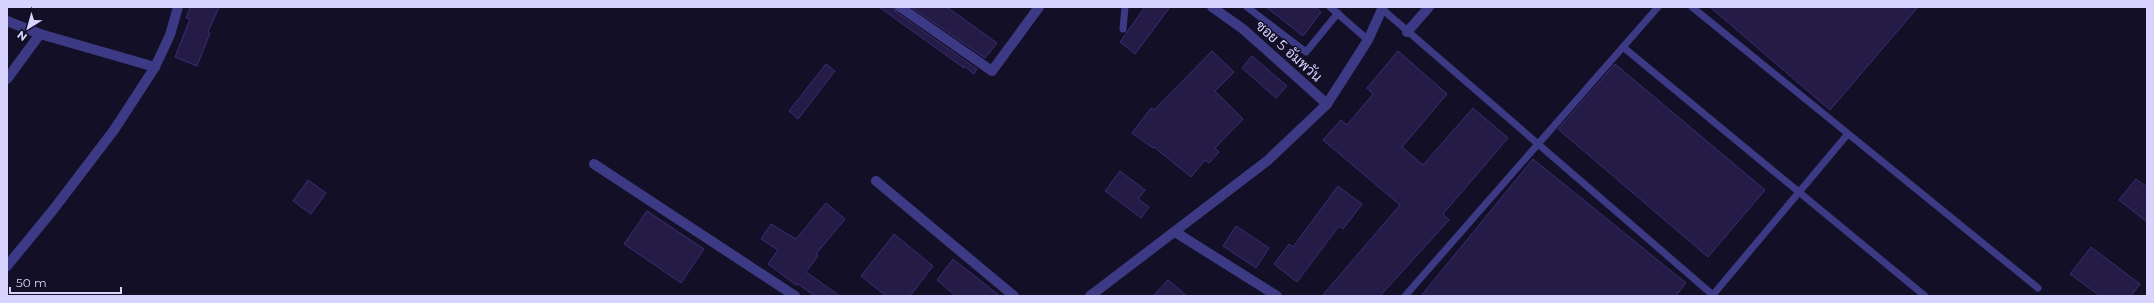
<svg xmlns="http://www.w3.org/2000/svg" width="2154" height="303" font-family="Montserrat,Sarabun,sans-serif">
<rect width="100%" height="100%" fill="#130f26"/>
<g fill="#241b47" stroke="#3b2d73">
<polygon points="190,7 219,7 208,32 210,33 197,66 175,57 190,19 186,18"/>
<polygon points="879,7 894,7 896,12 977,69 974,74 964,66 964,68"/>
<polygon points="911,7 947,7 997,43 985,58"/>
<polygon points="1145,7 1170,7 1135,54 1120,42"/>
<polygon points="1266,7 1315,7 1321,12 1303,36"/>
<polygon points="1710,7 1918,7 1830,110"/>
<polygon points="1212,51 1234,72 1215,91 1243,119 1215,148 1219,152 1209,163 1205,160 1191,177 1154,147 1153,148 1132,133 1151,108 1154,110"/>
<polygon points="1398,51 1447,94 1402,147 1423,165 1473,108 1508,138 1443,214 1449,220 1380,296 1322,296 1400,205 1323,140 1341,120 1347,125 1373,94 1367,88"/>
<polygon points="1252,56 1287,86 1276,98 1242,68"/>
<polygon points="826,64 835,71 798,119 789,111"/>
<polygon points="1615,64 1765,190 1708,257 1558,129"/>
<polygon points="1533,159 1686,283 1676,296 1421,296"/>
<polygon points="1120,171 1145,190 1138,199 1149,207 1141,218 1105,191"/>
<polygon points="2136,179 2147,187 2147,222 2119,200"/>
<polygon points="308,180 326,193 311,214 293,201"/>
<polygon points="1338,186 1362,204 1343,229 1339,226 1297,282 1274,264 1289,244 1293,247"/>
<polygon points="826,203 845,219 816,254 818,256 806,272 840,296 815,296 798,284 796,285 768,264 778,250 761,239 771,224 796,239"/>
<polygon points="647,211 704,249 681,283 624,244"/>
<polygon points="1236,226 1269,248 1256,268 1223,246"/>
<polygon points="894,234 933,266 910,296 886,296 861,276"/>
<polygon points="2091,247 2140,284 2131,296 2100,296 2070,274"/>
<polygon points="953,259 1000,296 956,296 937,280"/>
<polygon points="1168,280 1187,296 1153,296"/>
</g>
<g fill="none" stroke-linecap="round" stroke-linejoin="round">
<g stroke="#3d3a85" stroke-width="7">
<polyline points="1247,7 1306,52 1338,13"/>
<polyline points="1330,7 1368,40"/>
<polyline points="1692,7 2038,288"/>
<polyline points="1382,9 1714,296"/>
<polyline points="1123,29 1125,7"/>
<polyline points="1623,47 1925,296"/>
<polyline points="1405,296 1658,7"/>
<polyline points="1712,296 1847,135"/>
</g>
<g stroke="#3d3a85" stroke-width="10">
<polyline points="900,7 992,71 1039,7"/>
<polyline points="1212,7 1243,29 1327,104"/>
<polyline points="7,21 40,34 155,67"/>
<polyline points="1407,32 1429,7"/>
<polyline points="7,79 40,34"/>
<polyline points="594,164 795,296"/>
<polyline points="876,181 1014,296"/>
<polyline points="1175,232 1277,296"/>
<polyline points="7,266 53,210 114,130 155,67 170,35 178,7"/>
</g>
<polyline stroke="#3d3a85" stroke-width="10" points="1090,296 1267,161 1327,104 1368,40 1383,7"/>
</g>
<g text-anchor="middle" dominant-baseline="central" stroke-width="3" stroke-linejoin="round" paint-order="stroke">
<g font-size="14" fill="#d9d4ff" stroke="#130f26">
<text transform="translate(1289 51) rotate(42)">ซอย 5 อัมพวัน</text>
</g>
</g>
<rect width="2154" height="303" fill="none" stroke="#d9d4ff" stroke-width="16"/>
<g transform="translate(28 28) rotate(217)" stroke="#130f26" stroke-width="3" paint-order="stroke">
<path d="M0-3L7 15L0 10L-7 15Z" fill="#d9d4ff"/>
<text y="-6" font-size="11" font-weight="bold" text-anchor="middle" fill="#d9d4ff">N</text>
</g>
<path d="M10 287v6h111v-6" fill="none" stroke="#d9d4ff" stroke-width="2"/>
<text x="16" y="287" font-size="12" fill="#d9d4ff" stroke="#130f26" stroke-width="3" paint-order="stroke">50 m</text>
</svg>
